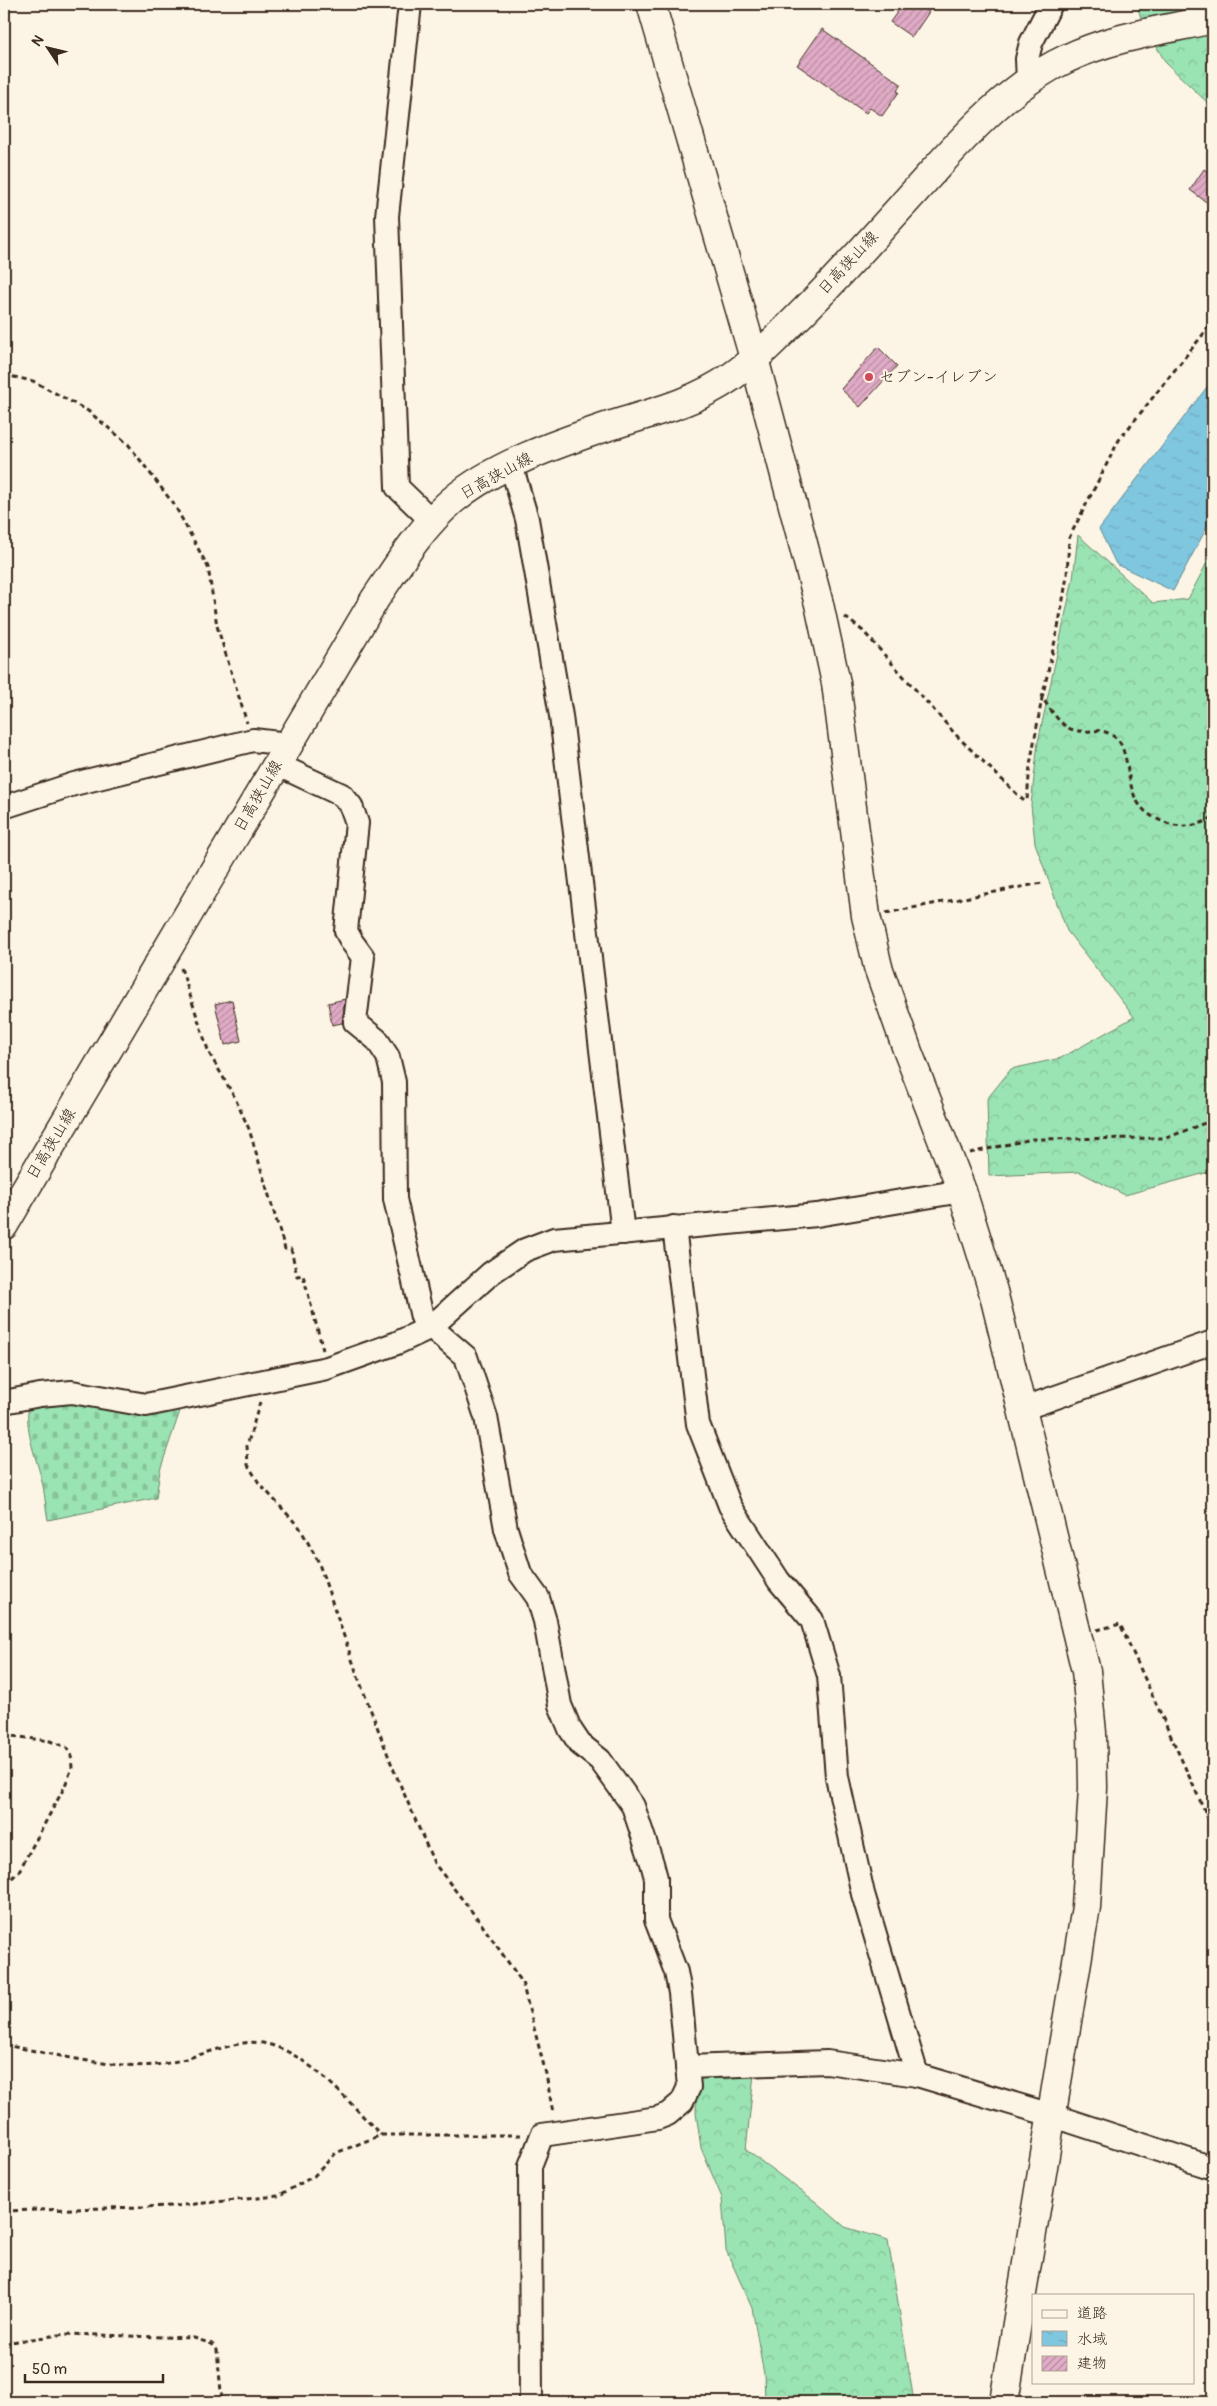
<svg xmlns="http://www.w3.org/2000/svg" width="1217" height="2406" font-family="Pangolin,'Klee One',sans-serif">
<defs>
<pattern id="forest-crowns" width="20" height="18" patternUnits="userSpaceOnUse" patternTransform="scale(1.25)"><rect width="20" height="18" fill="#9ae3b2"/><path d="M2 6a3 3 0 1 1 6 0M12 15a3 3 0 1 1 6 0" fill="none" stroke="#86c399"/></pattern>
<pattern id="cemetery-stones" width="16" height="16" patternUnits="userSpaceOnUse" patternTransform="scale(1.25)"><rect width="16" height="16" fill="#9ae3b2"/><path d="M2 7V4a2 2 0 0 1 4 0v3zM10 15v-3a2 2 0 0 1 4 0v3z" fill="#86c399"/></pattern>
<pattern id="water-ripples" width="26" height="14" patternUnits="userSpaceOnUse" patternTransform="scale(1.25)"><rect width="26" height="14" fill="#7fc6df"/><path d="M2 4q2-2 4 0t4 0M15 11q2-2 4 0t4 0" fill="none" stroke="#6faabf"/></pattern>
<pattern id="building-hatch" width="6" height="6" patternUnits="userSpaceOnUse" patternTransform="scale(1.25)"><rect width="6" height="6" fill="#e0abc6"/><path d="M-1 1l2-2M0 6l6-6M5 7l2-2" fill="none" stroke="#b78ba0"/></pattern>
</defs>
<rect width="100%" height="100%" fill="#fcf5e5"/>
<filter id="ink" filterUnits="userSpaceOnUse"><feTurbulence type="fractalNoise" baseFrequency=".02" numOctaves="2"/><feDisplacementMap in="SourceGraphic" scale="10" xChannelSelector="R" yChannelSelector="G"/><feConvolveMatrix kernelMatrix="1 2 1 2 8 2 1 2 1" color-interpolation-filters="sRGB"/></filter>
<g filter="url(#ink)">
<g fill="url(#forest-crowns)" stroke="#6a8668">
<polygon points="1137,4 1213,4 1213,108 1166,63 1142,22"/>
<polygon points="1078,535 1153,603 1188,599 1213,551 1213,1171 1125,1195 1080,1172 989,1176 987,1099 1011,1069 1061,1058 1134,1017 1067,931 1035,843 1031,805 1038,742 1073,579"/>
<polygon points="754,2074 746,2150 816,2202 845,2227 888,2240 914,2402 765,2402 764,2374 752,2308 726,2250 722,2198 701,2148 696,2113 697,2075 727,2079"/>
</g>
<path fill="url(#cemetery-stones)" stroke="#6a8668" d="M57,1401L148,1416L180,1411L160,1470L156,1498L48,1520C45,1506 45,1491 41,1477C35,1454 24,1429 29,1404Z"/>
<polygon fill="url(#water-ripples)" stroke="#648892" points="1213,379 1213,516 1173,591 1116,564 1099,529"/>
<g fill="url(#building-hatch)" stroke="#3b2a1e">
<polygon points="903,4 917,4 929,12 912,37 890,22"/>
<polygon points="822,29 901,84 897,91 899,92 882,116 870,108 866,113 797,65"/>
<polygon points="1204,169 1213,175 1213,207 1190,190"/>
<polygon points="878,347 897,366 860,407 841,389"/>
<polygon points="345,999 342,1023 332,1025 328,1003"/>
<polygon points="232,1000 241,1041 225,1045 215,1004"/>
</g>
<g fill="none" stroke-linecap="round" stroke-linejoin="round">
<g stroke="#3b2a1e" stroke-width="26">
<g id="street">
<polyline points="410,4 387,216 397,487 432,521"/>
<polyline points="1028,82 1027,59 1031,43 1051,4"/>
<polyline points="511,465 527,519 561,716 623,1233"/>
<polyline points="276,764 342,795 351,806 357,823 346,931 352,942 363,957 355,1022 377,1040 388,1057 394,1082 395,1199 422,1317 431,1327 466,1357 486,1417 506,1529 520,1573 538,1598 545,1621 560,1705 570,1729 580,1744 600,1760 633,1806 652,1863 656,1878 656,1920 676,1972 680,1993 689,2087 682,2102 668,2114 658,2118 542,2135 530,2166 531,2402"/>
<polyline points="4,807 74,784 253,740 288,744"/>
<polyline points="674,1227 698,1424 730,1506 779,1581 812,1620 829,1676 837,1777 863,1894 917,2075"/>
<polyline points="4,1402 40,1395 72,1392 146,1405 327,1368 397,1343 431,1327 491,1273 525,1250 554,1239 817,1215 962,1191"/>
<polyline points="1022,1409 1213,1342"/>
<polyline points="687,2067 827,2062 917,2075 1051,2115 1213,2168"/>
</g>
</g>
<g stroke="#3b2a1e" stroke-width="31">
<g id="secondary">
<polyline points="651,4 754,358 819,604 836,683 866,916 878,967 908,1052 962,1191 993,1291 1086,1671 1092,1733 1093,1788 1086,1907 1004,2402"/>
<path d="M4,1225L375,599C398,565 421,527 453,500C494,465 559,443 609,426C651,413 694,403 731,377C758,358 782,333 805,310C851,264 894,214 937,167C974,126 1016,82 1066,59C1111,37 1164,30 1213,19"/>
</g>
</g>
<g stroke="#3b2a1e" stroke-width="3" stroke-dasharray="5 4" stroke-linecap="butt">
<path d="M1213,317L1205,332L1119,440L1069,538L1067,576L1059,623L1042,698C1051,709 1060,727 1074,730C1091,735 1100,724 1117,739C1122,743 1124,753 1126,760C1132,792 1133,813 1170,824C1186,828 1199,826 1213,817"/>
<polyline points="4,375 33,381 88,411 128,444 175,506 208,567 217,626 247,723"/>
<polyline points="845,617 863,631 958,737 1024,801 1027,800 1030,765 1042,698"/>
<polyline points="886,913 1042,883"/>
<polyline points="181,968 209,1053 234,1096 249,1129 285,1249 291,1249 297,1276 303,1275 323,1350"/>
<polyline points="970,1153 1032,1139 1166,1138 1213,1120"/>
<polyline points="260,1402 247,1446 248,1465 259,1483 300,1528 318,1561 358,1677 393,1768 434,1863 480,1922 522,1982 546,2074 553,2113"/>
<polyline points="1097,1630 1120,1624 1213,1829"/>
<polyline points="4,1735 50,1741 66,1747 71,1755 72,1768 64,1788 19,1871 4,1886"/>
<path d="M4,2045C49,2053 110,2069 155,2065C185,2062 214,2048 244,2043C296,2035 348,2102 381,2135"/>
<polyline points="4,2211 174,2206 278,2196 314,2176 336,2153 381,2135 522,2135"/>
<polyline points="4,2343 66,2334 194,2338 212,2344 217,2350 222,2402"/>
</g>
<use href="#street" stroke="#fcf5e5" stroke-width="22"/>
<use href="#secondary" stroke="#fcf5e5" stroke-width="28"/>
</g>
</g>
<circle fill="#d1495b" stroke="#fcf5e5" stroke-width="2" cx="869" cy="377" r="5"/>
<g text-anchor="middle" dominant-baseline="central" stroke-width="4" stroke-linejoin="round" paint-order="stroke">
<g font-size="16" fill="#3b2a1e" stroke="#fcf5e5">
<text transform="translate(848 263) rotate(-47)">日高狭山線</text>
<text transform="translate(496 476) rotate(-29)">日高狭山線</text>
<text transform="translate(258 796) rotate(-60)">日高狭山線</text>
<text transform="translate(51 1144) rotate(-59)">日高狭山線</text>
</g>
<g font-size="16" fill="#3b2a1e" stroke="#fcf5e5" text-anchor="start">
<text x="879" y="377">セブン-イレブン</text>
</g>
</g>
<rect width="1217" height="2406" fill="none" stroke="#fcf5e5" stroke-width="20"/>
<rect x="10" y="10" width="1197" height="2386" fill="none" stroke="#3b2a1e" stroke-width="2" filter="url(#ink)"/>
<rect x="1032" y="2294" width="162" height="90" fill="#fcf5e5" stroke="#afa495"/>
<rect x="1042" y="2310" width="25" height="8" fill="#fcf5e5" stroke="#afa495"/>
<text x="1077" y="2318" font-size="15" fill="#3b2a1e">道路</text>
<rect x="1042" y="2331" width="25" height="15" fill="url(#water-ripples)" stroke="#afa495"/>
<text x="1077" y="2344" font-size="15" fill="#3b2a1e">水域</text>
<rect x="1042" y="2356" width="25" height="15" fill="url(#building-hatch)" stroke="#afa495"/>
<text x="1077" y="2368" font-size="15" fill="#3b2a1e">建物</text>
<g transform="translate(48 48) rotate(305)" stroke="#fcf5e5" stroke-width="4" paint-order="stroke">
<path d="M0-4L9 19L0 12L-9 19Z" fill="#3b2a1e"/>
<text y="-8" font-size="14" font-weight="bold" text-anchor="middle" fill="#3b2a1e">N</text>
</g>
<path d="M25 2374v8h138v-8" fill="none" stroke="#3b2a1e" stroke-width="2.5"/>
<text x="32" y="2374" font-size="15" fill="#3b2a1e" stroke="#fcf5e5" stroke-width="4" paint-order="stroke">50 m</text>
</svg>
